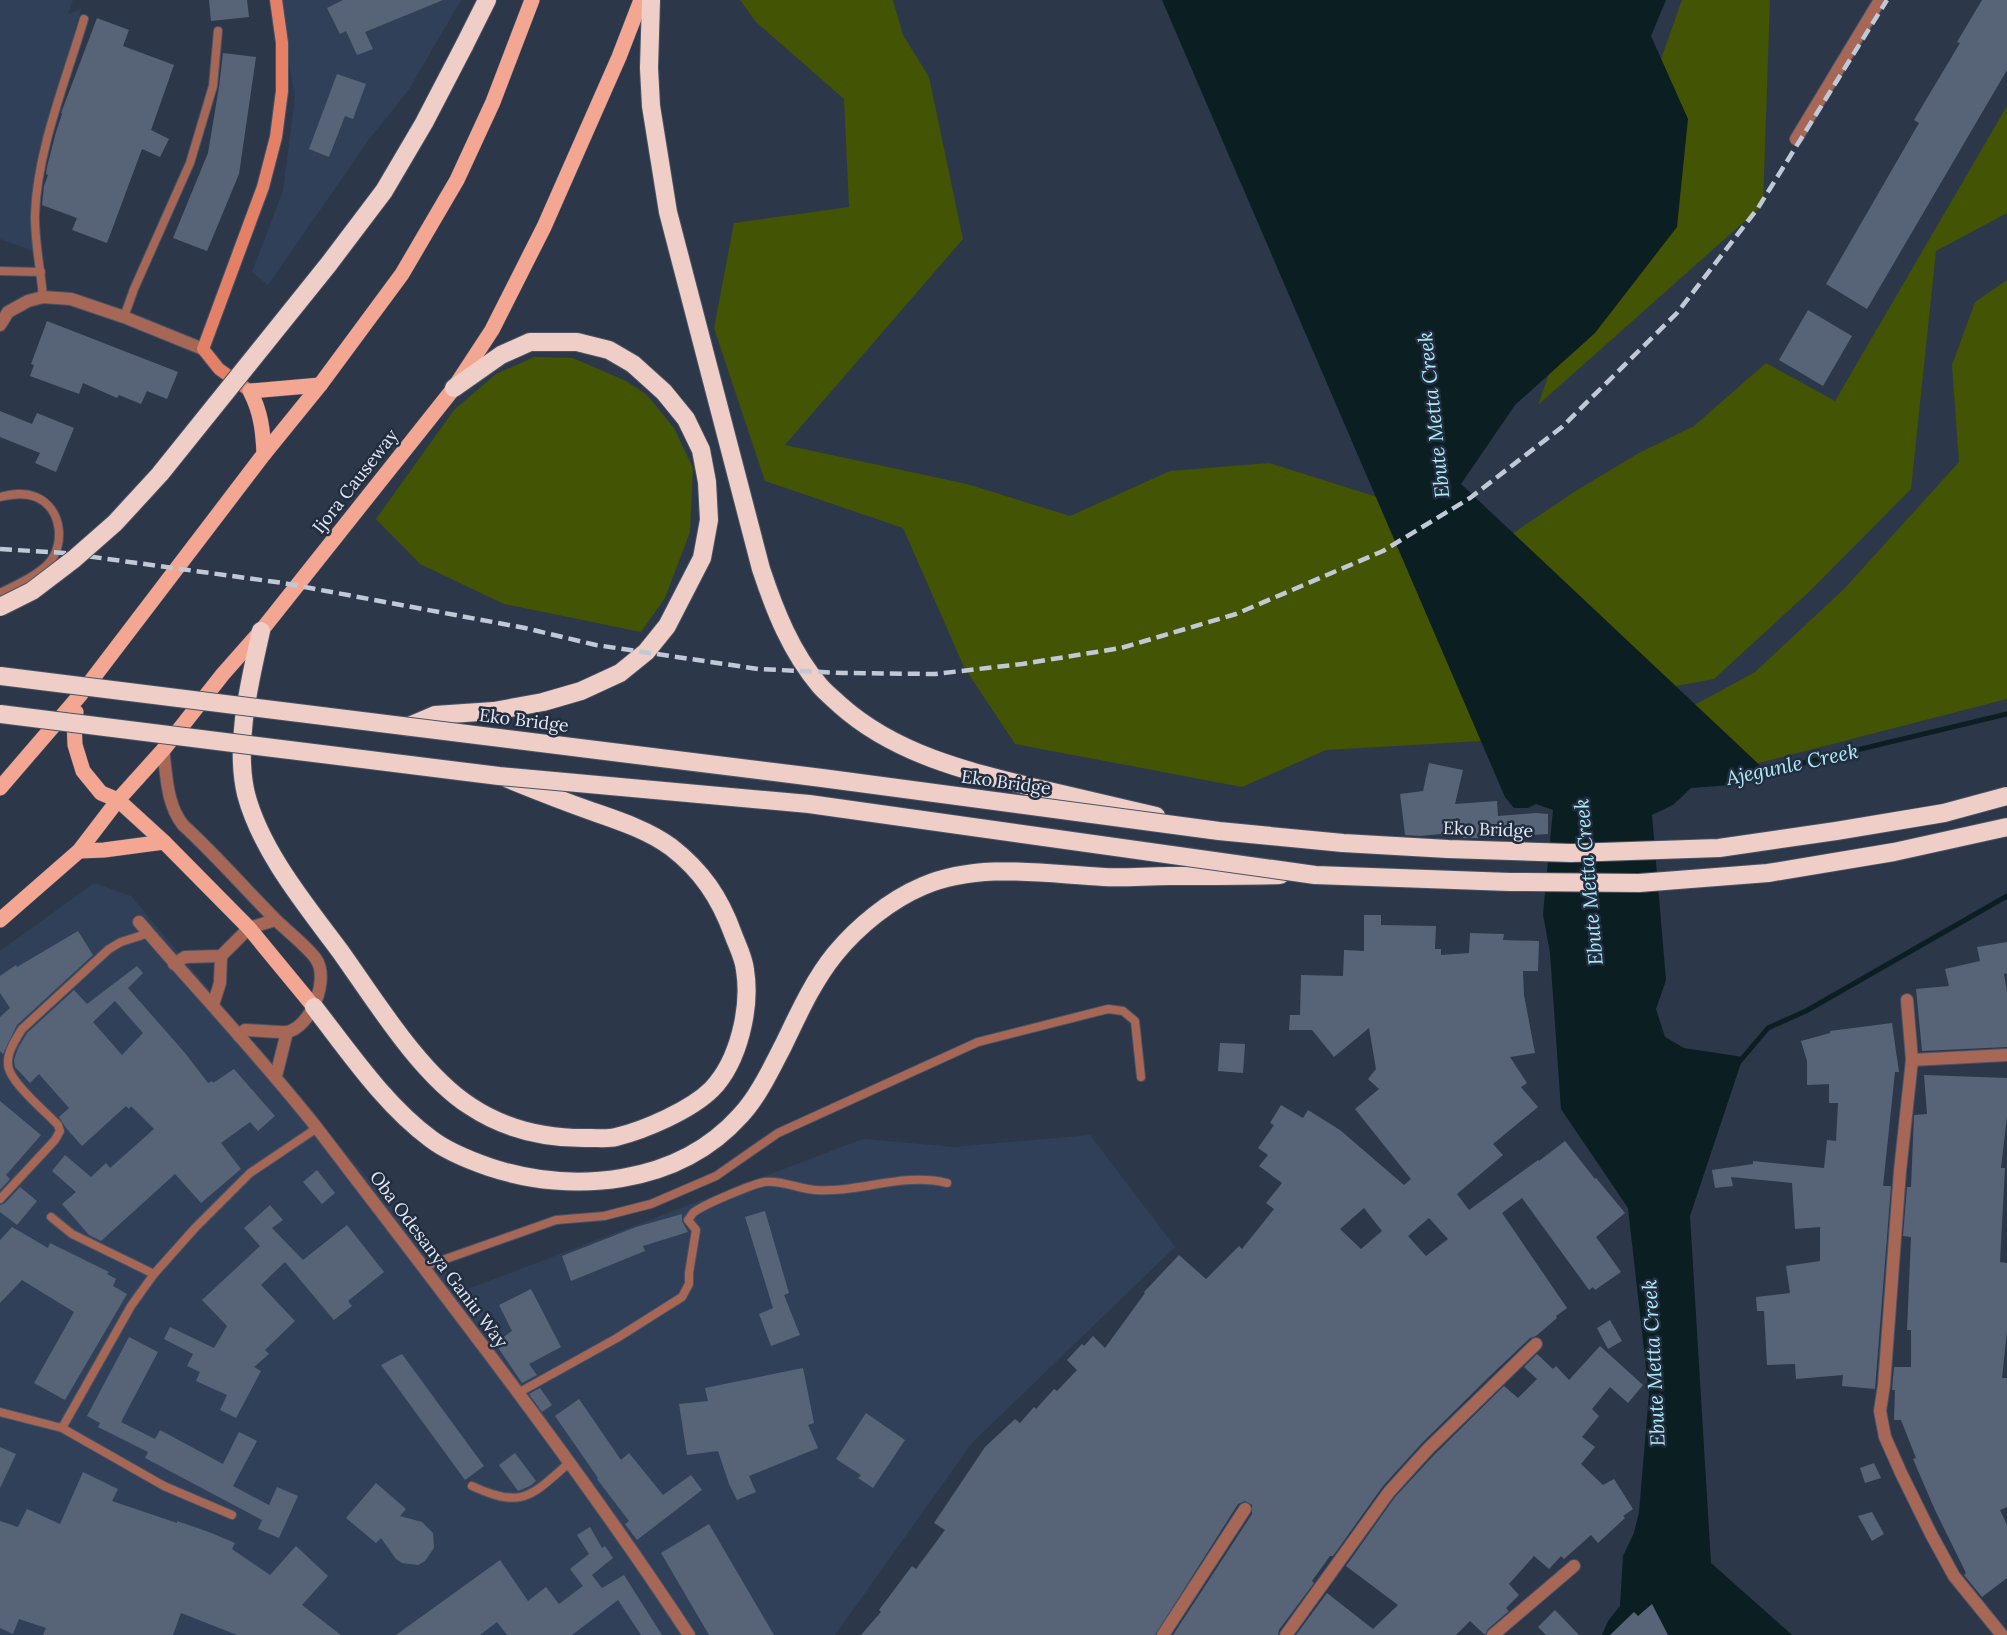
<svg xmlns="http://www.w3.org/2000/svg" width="2007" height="1635" font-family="Lora,serif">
<rect width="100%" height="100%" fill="#2c374a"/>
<g fill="#314059">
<polygon points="0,0 73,0 68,14 81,9 43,145 31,212 33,251 0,239"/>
<polygon points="278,0 461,0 408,91 370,138 268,285 252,272 283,191 295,97"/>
<polygon points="94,883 131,896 446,1272 465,1290 863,1139 954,1147 1090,1135 1175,1247 972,1443 835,1635 0,1635 0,951"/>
</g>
<g fill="#435404">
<polygon points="740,0 893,0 903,35 929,77 963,239 785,445 967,484 1070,516 1170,471 1269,463 1390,501 1482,741 1326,750 1242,787 1015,744 964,667 903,528 765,481 714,328 734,223 849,207 844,99 756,22"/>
<polygon points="1682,0 1770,0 1763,205 1538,405"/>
<polygon points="2007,106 2007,213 1936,251 1911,489 1810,591 1714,679 1670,687 1503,540 1574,492 1639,453 1694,426 1766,363 1835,401"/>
<polygon points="2007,280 2007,699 1755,764 1678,714 1755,672 1844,589 1959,462 1952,365 1975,302"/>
<polygon points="534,357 573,358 626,381 647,395 674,428 693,468 690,532 665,598 641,632 504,604 420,564 376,519 454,410 496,374"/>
</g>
<polygon fill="#0b1e21" points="1162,0 1666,0 1651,36 1688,119 1677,227 1595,333 1515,405 1461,484 1767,772 1731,785 1691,788 1673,805 1652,815 1666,980 1656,1009 1665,1037 1684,1048 1743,1057 1690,1216 1711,1563 1792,1635 1602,1635 1608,1621 1620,1606 1623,1556 1634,1533 1639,1512 1649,1394 1628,1208 1561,1109 1550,953 1543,914 1553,810 1536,804 1528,808 1514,808 1505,797"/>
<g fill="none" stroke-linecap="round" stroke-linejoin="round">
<g stroke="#0b1e21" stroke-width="5">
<polyline points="1761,773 2007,714"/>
<polyline points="1740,1061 1768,1028 1806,1011 2007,896"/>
</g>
</g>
<g fill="#576478" fill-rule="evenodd">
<polygon points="209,0 247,0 249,17 211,21"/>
<polygon points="343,0 443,0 365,32 373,49 357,55 346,31 340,34 327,8"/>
<polygon points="1982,0 2007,0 2007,70 1867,309 1826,284 1919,123 1914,120 1960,43 1957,42"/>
<polygon points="97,18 129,30 123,46 174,65 151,130 169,139 160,157 142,149 107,243 72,230 77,218 42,205 44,186 48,175 46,174 47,167 56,132 62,114 61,113"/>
<polygon points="223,53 256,57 239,174 207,251 173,238 208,153 219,87"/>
<polygon points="337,74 366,84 353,119 345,116 329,157 309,149"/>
<polygon points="1808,310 1852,336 1823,386 1779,360"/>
<polygon points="47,321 178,372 167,399 147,391 141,404 119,395 117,398 83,383 79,394 30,376 34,365 31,364"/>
<polygon points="0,411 32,424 37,413 74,428 56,472 35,463 40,453 0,437"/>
<polygon points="1429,763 1463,770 1455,804 1497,801 1498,816 1536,813 1548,814 1548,834 1486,838 1463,838 1463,835 1441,836 1441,834 1420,836 1405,835 1400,794 1423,791"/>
<path d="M1364,915H1381V925L1436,926L1435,949H1441V955L1469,953L1470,933L1504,934L1503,940L1539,941L1538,971H1523L1524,995L1535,1053L1510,1057L1527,1083L1521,1087L1538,1107L1493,1144L1503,1155L1457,1194L1469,1210L1538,1160L1539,1161L1565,1141L1595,1179L1596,1178L1625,1213L1596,1237L1621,1272L1595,1290L1593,1287L1589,1290L1522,1198L1502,1213L1567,1308L1556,1316L1557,1318L1536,1336L1530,1338L1491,1375L1422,1443L1383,1486L1333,1556H1330L1312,1581L1314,1583L1279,1630L1278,1635H1173L1252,1514V1505L1245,1501L1238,1504L1155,1635H861L881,1612L879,1610L912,1566L916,1569L945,1530L934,1523L985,1447L1015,1419L1020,1423L1034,1407L1036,1409L1054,1389L1057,1391L1077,1370L1067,1360L1082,1344L1084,1346L1093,1336L1105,1348L1145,1293L1144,1292L1179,1255L1206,1279L1239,1246L1242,1249L1274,1209L1266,1203L1282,1183L1259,1166L1268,1155L1258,1148L1274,1125L1270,1123L1281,1105L1303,1118L1308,1110L1340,1130L1404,1185L1411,1179L1355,1109L1379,1089L1368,1079L1376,1069L1369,1028L1334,1057L1312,1030H1289L1290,1015H1300L1301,975L1343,976L1344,950L1364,951ZM1364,1208L1382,1231L1361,1249L1340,1229ZM1429,1218L1448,1239L1426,1256L1408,1236Z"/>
<polygon points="78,931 93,955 17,1025 3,1054 0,1051 0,1017 10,1008 0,993 0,976 16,965 17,967"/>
<polygon points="2007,942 2007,973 2004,974 2007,992 2007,1047 1922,1051 1916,989 1949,986 1945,969 1980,961 1977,947"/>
<path d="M137,966L143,973L128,988L185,1053L208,1083L212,1081L213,1083L234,1069L275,1116L258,1131L250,1122L221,1143L241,1169L201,1203L175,1174L101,1241L89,1235L62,1204L76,1192L52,1171L65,1155L91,1177L106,1163L110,1168L154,1129L131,1106L129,1109L126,1106L82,1146L66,1128L59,1117L69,1108L39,1074L30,1083L15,1067L14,1060L18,1048L27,1033L74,990L87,1004ZM115,1001L143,1033L122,1055L93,1022Z"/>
<polygon points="1892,1023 1899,1072 1895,1072 1883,1186 1891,1186 1875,1389 1842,1386 1843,1375 1796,1379 1795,1364 1767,1365 1764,1311 1757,1311 1756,1297 1790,1293 1786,1266 1820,1261 1820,1227 1795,1229 1792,1183 1731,1177 1733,1186 1715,1188 1712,1170 1753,1164 1753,1161 1824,1168 1827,1140 1836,1141 1838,1103 1829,1103 1829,1084 1807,1085 1807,1061 1801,1041 1830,1033 1830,1031"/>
<polygon points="1220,1043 1245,1044 1243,1073 1218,1071"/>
<polygon points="1924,1075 2007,1078 2007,1116 2001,1168 2005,1168 2000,1262 2007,1263 2007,1331 2002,1378 2007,1378 2007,1507 2000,1510 2007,1525 2007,1578 1982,1597 1964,1575 1966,1573 1935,1510 1913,1459 1916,1458 1901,1420 1894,1420 1895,1390 1892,1390 1894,1367 1911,1367 1911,1330 1907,1330 1911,1237 1903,1236 1907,1187 1911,1187 1914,1115 1927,1114"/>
<polygon points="0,1101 41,1135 6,1175 10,1179 0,1190"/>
<polygon points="317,1170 335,1193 322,1204 303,1182"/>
<polygon points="20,1187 37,1201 17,1225 0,1212 0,1205 5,1203"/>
<polygon points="270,1205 283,1220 272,1228 303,1260 347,1225 384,1272 348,1301 352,1306 334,1320 285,1262 261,1285 295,1321 265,1350 269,1354 254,1367 261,1371 236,1418 220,1410 227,1395 196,1381 200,1372 187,1366 193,1354 164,1339 170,1327 214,1348 227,1326 202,1300 260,1246 244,1228"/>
<polygon points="765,1211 789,1293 784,1295 800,1335 771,1346 759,1314 773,1308 745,1217"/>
<polygon points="682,1214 682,1221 688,1232 643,1246 645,1251 571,1281 562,1256 636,1227"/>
<polygon points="12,1227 48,1248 50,1243 109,1272 107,1274 116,1279 113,1286 127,1294 65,1400 34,1383 74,1312 22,1280 0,1303 0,1240"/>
<polygon points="531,1289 561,1347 529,1364 537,1375 522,1383 495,1343 512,1331 499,1305"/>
<polygon points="1610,1320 1622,1341 1608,1349 1597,1328"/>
<polygon points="129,1337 158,1352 121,1422 155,1439 160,1430 223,1464 239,1432 257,1441 233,1486 269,1505 277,1487 298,1496 279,1538 258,1529 262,1520 145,1458 148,1452 98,1427 100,1423 87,1416"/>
<polygon points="1600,1346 1643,1385 1628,1403 1610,1387 1592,1409 1599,1416 1582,1437 1595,1447 1581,1464 1603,1485 1614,1479 1633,1509 1623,1516 1625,1518 1598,1543 1591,1535 1564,1559 1561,1556 1549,1569 1534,1556 1509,1584 1519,1595 1506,1608 1509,1611 1488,1629 1485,1635 1470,1621 1456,1635 1296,1635 1327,1593 1373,1629 1398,1605 1346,1566 1395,1497 1434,1455 1504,1386 1518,1398 1537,1379 1524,1367 1537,1354 1553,1369 1556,1366 1569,1380"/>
<polygon points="402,1354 484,1466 465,1480 381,1365"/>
<polygon points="803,1368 814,1423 808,1425 818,1448 749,1476 756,1492 737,1500 729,1484 718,1451 687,1455 679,1404 708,1401 705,1388"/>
<polygon points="540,1388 552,1405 542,1412 529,1394"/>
<polygon points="579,1399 621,1460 629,1453 663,1495 691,1475 702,1490 637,1540 625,1524 629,1521 597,1479 598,1478 555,1416"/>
<polygon points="866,1413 905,1440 873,1488 858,1478 861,1475 836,1459"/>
<polygon points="0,1447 16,1454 0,1488"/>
<polygon points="515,1453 536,1481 530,1486 518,1491 499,1465"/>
<polygon points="1874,1463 1881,1478 1865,1483 1860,1468"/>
<polygon points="83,1472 118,1489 112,1501 177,1523 177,1521 209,1532 235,1543 232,1549 270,1575 296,1546 328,1576 302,1605 341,1635 237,1635 181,1613 173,1635 43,1635 46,1628 19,1619 13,1634 0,1628 0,1521 18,1527 27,1509 60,1524"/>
<polygon points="376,1483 406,1509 400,1516 422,1522 433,1533 434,1548 425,1561 418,1565 402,1563 396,1559 381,1538 376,1543 346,1518"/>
<polygon points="1872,1512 1884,1534 1872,1541 1858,1516"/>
<polygon points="709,1524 774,1635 709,1635 661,1553"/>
<polygon points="590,1527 602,1548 605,1546 613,1558 592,1575 602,1588 624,1575 662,1635 641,1635 618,1600 572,1635 507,1635 497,1622 480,1635 396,1635 500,1560 528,1601 546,1587 559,1604 583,1586 570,1569 589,1554 577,1535"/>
<polygon points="1652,1604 1668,1635 1610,1635 1634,1612 1638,1616"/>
<polygon points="1555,1610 1579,1635 1546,1635 1538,1627"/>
</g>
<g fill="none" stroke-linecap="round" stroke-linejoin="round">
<g stroke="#495365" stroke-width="10">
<g id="lane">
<polyline points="0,271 41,272"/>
<path d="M43,297C41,272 34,238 35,214C37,151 66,80 84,19"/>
<polyline points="124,317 134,289 190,163 213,86 218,31"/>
<path d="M0,497C12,494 24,492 36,497C62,508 66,545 48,564C35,577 16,585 0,593"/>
<path d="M0,1199L55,1140L60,1131L58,1125C46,1112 8,1081 8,1064C7,1052 16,1039 22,1029L109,949L121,942L149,933"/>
<polyline points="51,1217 72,1234 154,1274"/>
<polyline points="423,1267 556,1220 604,1216 651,1204 716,1176 778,1133 978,1042 1108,1009 1123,1011 1135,1021 1141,1077"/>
<path d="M518,1393L617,1338L682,1297L689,1284V1273L696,1230L688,1220C688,1220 693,1213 693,1213C702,1205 753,1184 765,1182C781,1180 799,1189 815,1190C860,1193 903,1172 947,1183"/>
<polyline points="0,1412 62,1428 131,1306 154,1274 195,1228 250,1173 317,1128"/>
<polyline points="62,1428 164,1486 232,1515"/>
<path d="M472,1486C523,1510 532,1495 570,1462"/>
</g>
</g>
<g stroke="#495365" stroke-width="14">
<g id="street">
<polyline points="1796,139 1880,0"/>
<polyline points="0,325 8,312 28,301 43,297 71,299 124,317 203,349"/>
<path d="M163,750C167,776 166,803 183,825C216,855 245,889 276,920C286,930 309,948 316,959C330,979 311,1027 287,1032C279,1033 256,1030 245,1030L239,1036"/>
<path d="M139,922C198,991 261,1057 317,1128C444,1295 574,1460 689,1635"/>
<polyline points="174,964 185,957 221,956 249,928 275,920"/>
<polyline points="1907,1000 1912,1060 1900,1171 1884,1385 1880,1411 1885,1437 1901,1473 1931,1534 1954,1576 2002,1635"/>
<polyline points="213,1005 220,983 221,956"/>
<polyline points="1912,1060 2007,1055"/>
<polyline points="276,1076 287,1032"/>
<polyline points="1163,1635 1245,1509"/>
<polyline points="1286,1635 1389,1492 1428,1449 1536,1344"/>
<polyline points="1493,1635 1574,1566"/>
</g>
</g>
<g stroke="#495365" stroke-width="14">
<polyline id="secondary" points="250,391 219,369 203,349 263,187 276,137 282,91 282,43 276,0"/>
</g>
<g stroke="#495365" stroke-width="16">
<g id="primary">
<path d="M264,454C263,431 261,412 250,391L320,385"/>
<polyline points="76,712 74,721 75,745 83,771 101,793 118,800 164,842 249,928 314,1007"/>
<polyline points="0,788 81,694 264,454 320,385 402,274 457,180 493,102 532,0"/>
<polyline points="79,851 104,850 164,842"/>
<polyline points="0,920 79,851 118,800 163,750 223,674 261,631 454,388 492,330 544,227 619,57 641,0"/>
</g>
</g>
<g stroke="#495365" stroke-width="20">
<g id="highway">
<path d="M651,0L649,68L651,106L668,212L761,569C775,611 791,652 820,686C826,693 834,699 840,705C895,754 966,771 1036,788C1076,797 1116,807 1156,816"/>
<polyline points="464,46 487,0"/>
<path d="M261,631C250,681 234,743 246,794C261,851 305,904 340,951C375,1000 420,1074 470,1106C506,1130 549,1139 591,1138C599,1138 608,1139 616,1137C645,1130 691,1110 712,1089C739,1061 751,1007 745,970C744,958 737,945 733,934C720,898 702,871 671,847C648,830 617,820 591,811C563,801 535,790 508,779"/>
<polyline points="407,727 435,715 494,711 543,702 581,691 620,673 646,652 667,626 702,558 709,520 707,482 701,450 686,419 664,392 633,364 609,350 577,342 530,342 501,355 454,388"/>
<path d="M314,1007C350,1053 384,1104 431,1139C448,1152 469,1160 489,1167C573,1195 678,1185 740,1116C758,1097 771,1069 783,1046C798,1015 813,981 835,954C858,926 890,900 923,886C980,862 1044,874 1104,877C1125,878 1147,876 1169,876C1206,876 1243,876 1280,875"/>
</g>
</g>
<use href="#lane" stroke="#a66756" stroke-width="8"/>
<use href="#street" stroke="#a66756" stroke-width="12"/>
<use href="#secondary" stroke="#e48066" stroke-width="12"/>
<use href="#primary" stroke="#f3a691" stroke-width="15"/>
<use href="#highway" stroke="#eecec6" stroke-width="18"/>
<polyline stroke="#c1c9d6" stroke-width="4.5" stroke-dasharray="12 6" stroke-linecap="butt" points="0,549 64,553 283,583 525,628 596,645 758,669 843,673 935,674 1022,664 1121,648 1236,614 1383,551 1470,498 1562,427 1677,313 1758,208 1887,0"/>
<g stroke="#495365" stroke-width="20" stroke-linecap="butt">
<g id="highway-bridge">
<polyline points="0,607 32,591 74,559 115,523 160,474 328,265 384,191 424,123 464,46"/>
<polyline points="0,676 822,778 1219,831 1343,843 1448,849 1571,853 1719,848 1836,831 1944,813 2007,796"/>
<polyline points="0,714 499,776 809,804 1315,875 1510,882 1639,883 1768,873 1894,852 2007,827"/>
</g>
</g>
<use href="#highway-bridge" stroke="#eecec6" stroke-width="18"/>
</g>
<g text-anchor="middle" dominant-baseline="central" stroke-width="5" stroke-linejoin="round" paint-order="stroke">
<g font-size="18" fill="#e2e9f5" stroke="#222d3f">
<text transform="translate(355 481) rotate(-52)">Ijora Causeway</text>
<text transform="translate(524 720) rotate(7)">Eko Bridge</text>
<text transform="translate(1006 782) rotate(8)">Eko Bridge</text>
<text transform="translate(1488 829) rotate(2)">Eko Bridge</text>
<text transform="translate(439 1259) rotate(53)">Oba Odesanya Ganiu Way</text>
</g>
<g font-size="20" font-style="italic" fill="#afecf9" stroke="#222d3f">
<text transform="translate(1433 415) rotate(-96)">Ebute Metta Creek</text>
<text transform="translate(1792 764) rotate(-12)">Ajegunle Creek</text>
<text transform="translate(1588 882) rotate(-95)">Ebute Metta Creek</text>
<text transform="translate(1653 1363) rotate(-93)">Ebute Metta Creek</text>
</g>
</g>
</svg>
